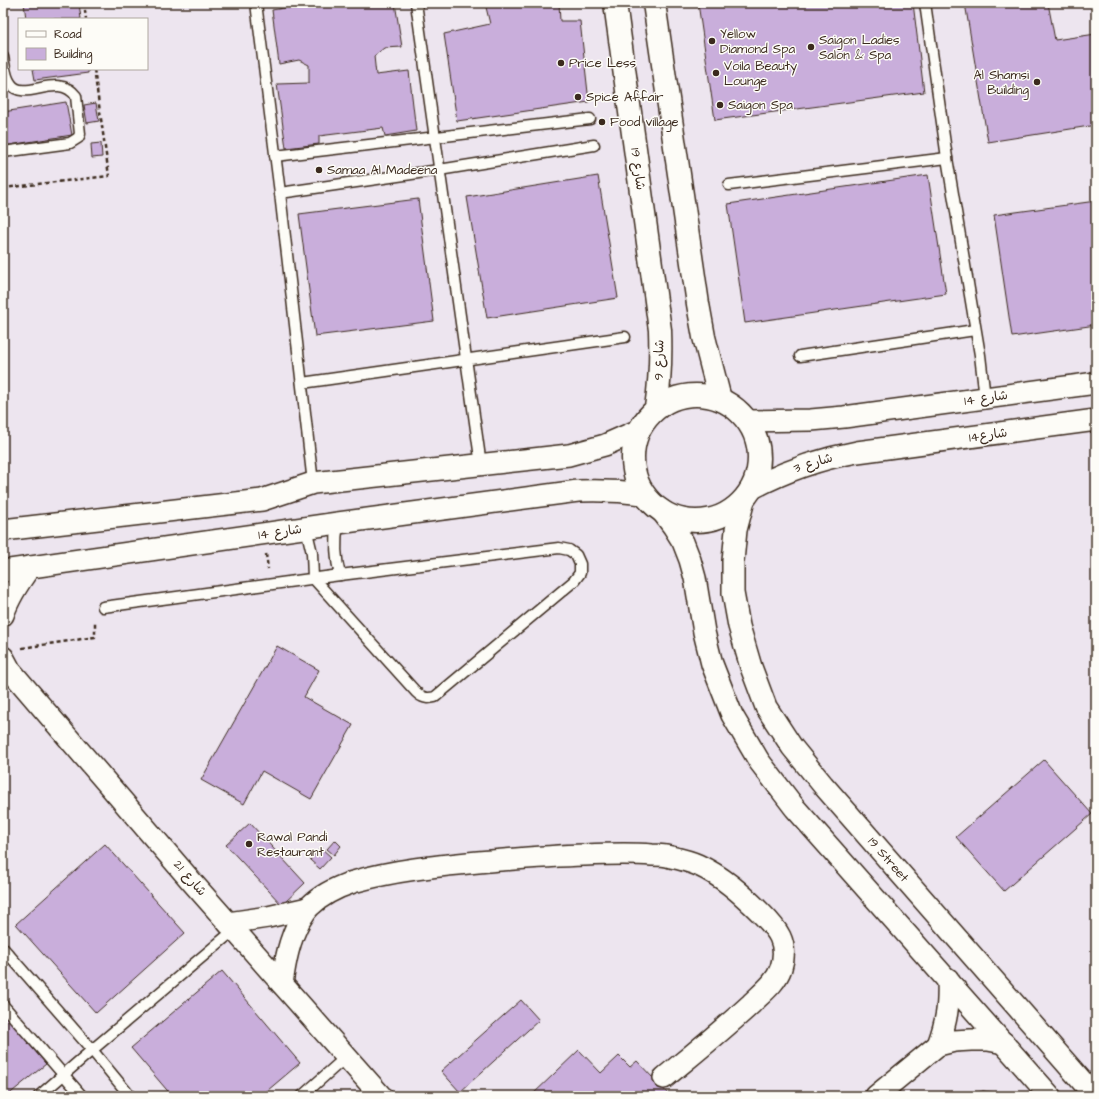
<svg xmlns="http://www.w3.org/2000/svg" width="1099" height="1099" font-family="'Architects Daughter','Playpen Sans Arabic',sans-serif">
<rect width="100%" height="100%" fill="#ede5ef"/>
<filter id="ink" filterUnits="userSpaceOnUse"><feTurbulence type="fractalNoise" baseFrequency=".025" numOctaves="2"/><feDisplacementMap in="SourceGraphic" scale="8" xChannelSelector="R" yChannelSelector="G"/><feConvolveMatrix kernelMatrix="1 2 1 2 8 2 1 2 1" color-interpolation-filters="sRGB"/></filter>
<g filter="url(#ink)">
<g fill="#c9aedb" stroke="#3b2a1e">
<polygon points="24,3 79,3 81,19 26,19"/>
<polygon points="294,3 395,3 402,47 384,48 374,56 376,75 409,71 416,131 385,136 383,128 319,136 319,144 286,148 277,84 309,83 309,65 299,60 279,64 272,10 295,6"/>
<polygon points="485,3 559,3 560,21 580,21 589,102 457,121 444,34 490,24"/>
<polygon points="698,3 913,3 924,92 715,120"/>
<polygon points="965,3 1048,3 1055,40 1096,34 1096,125 988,142"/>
<polygon points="33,69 88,69 88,73 35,80"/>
<polygon points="66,102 72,135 3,146 3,112"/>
<polygon points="96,103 99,121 87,123 84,105"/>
<polygon points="101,143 102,157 92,158 91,144"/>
<polygon points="928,175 946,294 745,323 728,204"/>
<polygon points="598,176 618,298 487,318 467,197"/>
<polygon points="418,199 434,321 315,336 299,214"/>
<polygon points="1096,201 1096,325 1012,337 994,215"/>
<polygon points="277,646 319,670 304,697 353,725 311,799 262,771 244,804 201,780"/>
<polygon points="1044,760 1092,814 1004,891 956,837"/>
<polygon points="250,823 305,883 282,905 226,845"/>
<polygon points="335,840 341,846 334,855 327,849"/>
<polygon points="105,844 185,933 96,1013 16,924"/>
<polygon points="321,848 331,857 320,869 310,860"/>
<polygon points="222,971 300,1063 261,1096 172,1096 131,1048"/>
<polygon points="521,1000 539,1020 460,1092 441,1071"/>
<polygon points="3,1013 46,1064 7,1096 3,1096"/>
<polygon points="579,1050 601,1073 619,1056 630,1067 637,1061 670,1096 531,1096"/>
<polygon points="983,1091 996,1093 1000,1096 970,1096 973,1094"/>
</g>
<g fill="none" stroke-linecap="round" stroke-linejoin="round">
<g stroke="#3b2a1e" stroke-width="13">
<g id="lane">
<polyline points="256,3 280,193 313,483"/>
<polyline points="416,3 481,465"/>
<polyline points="925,3 947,158 980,355 985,398"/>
<path d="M3,57C5,66 5,77 11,84C24,103 58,71 76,96L80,134L78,138L70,143L3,152"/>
<polyline points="275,156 590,119"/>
<polyline points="729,185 947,158"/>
<polyline points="280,193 439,170 594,145"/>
<polyline points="800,356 975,330"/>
<polyline points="302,383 625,337"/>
<path d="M338,523C335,541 335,557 340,575"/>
<path d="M103,607C182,597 261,586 340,575L559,548L569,550L576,555L580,564V573L574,581L435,697C427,699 422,698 416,692L313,578L312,553L306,528"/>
<polyline points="3,948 92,1050 130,1096"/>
<polyline points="3,1005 82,1096"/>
<polyline points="39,1096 92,1050 234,930"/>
<polyline points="302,1096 346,1057"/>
</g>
</g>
<g stroke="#3b2a1e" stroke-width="24">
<g id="street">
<polyline points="747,421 811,420 844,417 1096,383"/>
<path d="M751,489C785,471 819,459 857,452L1096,420"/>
<path id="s1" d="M744,500L736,530L733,561V593L739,626L751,667L766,707L792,747L823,785L1095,1096"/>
<polyline points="661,510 673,526 683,542 690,560 695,578 704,632 712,664 732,715 759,761 795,808 1050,1096"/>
<polyline points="3,530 262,500 313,483 569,455 605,445 639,430"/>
<path d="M3,571L338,523L578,491C601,490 622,491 644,494"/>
<path d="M3,615C9,597 19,582 30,567"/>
<polyline points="3,657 10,670 192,882 381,1096"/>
<polyline points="228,923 268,917 308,908"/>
<path d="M282,984C285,962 289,940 300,920C303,916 305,911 309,907C321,895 338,887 353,882C394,870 436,866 478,862C513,859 549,856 584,855C607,854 629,853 652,855C658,855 665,855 671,857C680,859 689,861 698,865C722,876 741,893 760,912C777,929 789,942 781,968C776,983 762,993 751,1004C723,1030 693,1054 664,1078"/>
<path d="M938,1045C947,1020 949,1006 948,979"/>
<polyline points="876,1096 938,1045 954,1041 971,1040 988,1040 1004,1043"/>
</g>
</g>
<g stroke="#3b2a1e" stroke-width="25">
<g id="secondary">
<path d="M615,3L660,330C661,357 660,382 656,408"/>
<polyline points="654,3 698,304 704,337 720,399"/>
<circle cx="696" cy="458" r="63"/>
</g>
</g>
<g stroke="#3b2a1e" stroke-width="2.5" stroke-dasharray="4 3" stroke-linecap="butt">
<polyline points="84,3 86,19"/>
<polyline points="3,188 109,176 94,69"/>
<polyline points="266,554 268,569"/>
<polyline points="22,648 95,637 95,621"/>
</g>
<use href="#lane" stroke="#fdfcf7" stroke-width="10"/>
<use href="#street" stroke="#fdfcf7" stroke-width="21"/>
<use href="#secondary" stroke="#fdfcf7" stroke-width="22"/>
</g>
</g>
<g fill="#3b2a1e" stroke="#fdfcf7" stroke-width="1.5">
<circle cx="712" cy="41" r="4"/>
<circle cx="811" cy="47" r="4"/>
<circle cx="561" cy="63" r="4"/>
<circle cx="716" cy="73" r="4"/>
<circle cx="1037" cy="82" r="4"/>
<circle cx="578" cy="97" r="4"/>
<circle cx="720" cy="105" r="4"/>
<circle cx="602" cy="122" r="4"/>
<circle cx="319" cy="170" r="4"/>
<circle cx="249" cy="844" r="4"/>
</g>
<g text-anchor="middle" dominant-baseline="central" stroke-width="3" stroke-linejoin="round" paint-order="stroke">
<g font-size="13" fill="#3b2a1e" stroke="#fdfcf7" text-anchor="start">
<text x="720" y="34">Yellow<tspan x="720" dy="15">Diamond Spa</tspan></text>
<text x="819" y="40">Saigon Ladies<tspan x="819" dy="15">Salon &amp; Spa</tspan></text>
<text x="569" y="63">Price Less</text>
<text x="724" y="66">Voila Beauty<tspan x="724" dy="15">Lounge</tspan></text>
<text x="1029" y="75" text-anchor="end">Al Shamsi<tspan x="1029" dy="15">Building</tspan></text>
<text x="586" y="97">Spice Affair</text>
<text x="728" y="105">Saigon Spa</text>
<text x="610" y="122">Food village</text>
<text x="327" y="170">Samaa Al Madeena</text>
<text x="257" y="837">Rawal Pandi<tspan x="257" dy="15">Restaurant</tspan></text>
</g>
<g font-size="13" fill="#3b2a1e" stroke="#fdfcf7">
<text transform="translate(638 169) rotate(82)">شارع 19</text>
<text transform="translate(659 360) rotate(-89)">شارع 9</text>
<text transform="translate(986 398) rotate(-8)">شارع 14</text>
<text transform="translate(988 435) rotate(-8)">شارع14</text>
<text transform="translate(813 463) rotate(-17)">شارع 3</text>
<text transform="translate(280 532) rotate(-8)">شارع 14</text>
<text stroke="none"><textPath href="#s1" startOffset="409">19 Street</textPath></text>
<text transform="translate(190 878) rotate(49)">شارع 21</text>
</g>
</g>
<rect width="1099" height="1099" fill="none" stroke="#fdfcf7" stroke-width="16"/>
<rect x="8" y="8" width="1083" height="1083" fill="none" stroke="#3b2a1e" stroke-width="1.5" filter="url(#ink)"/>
<rect x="18" y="18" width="130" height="52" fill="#fdfcf7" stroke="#afa8a0"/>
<rect x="26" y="31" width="20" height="6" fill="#fdfcf7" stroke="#afa8a0"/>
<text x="54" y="38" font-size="12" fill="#3b2a1e">Road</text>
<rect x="26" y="48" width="20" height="12" fill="#c9aedb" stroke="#afa8a0"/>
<text x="54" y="58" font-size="12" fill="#3b2a1e">Building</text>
</svg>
